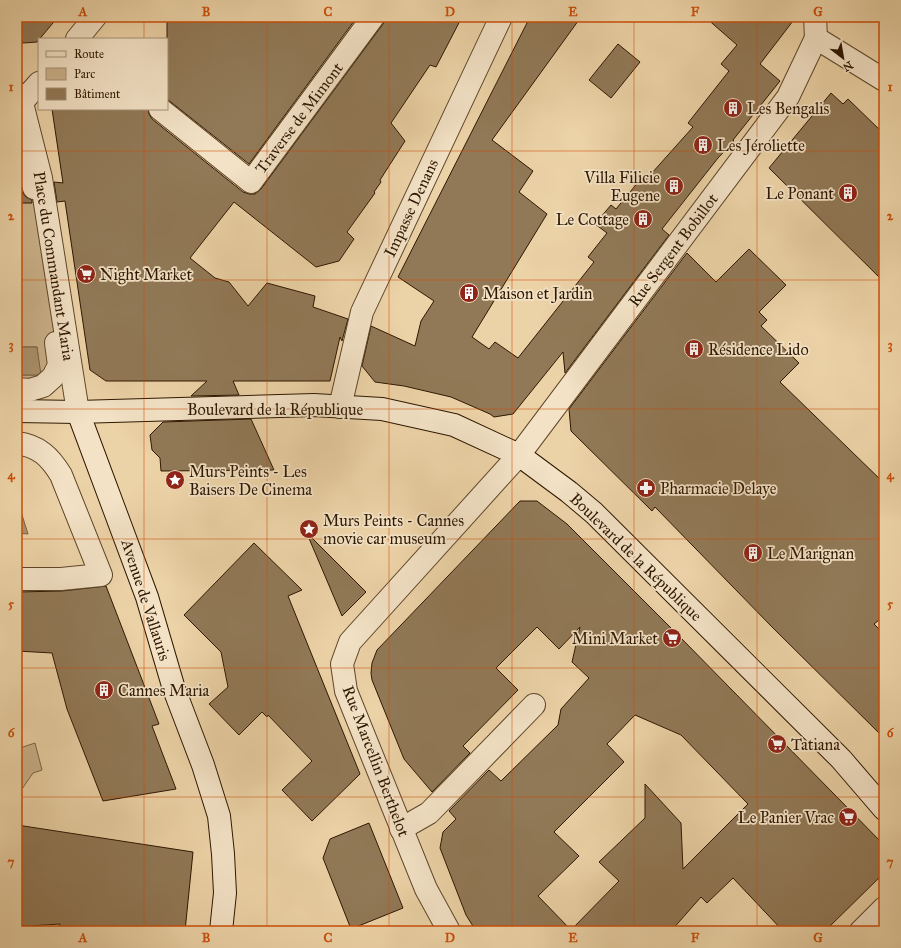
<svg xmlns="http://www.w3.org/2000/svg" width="901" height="948" font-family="'IM FELL Great Primer',serif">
<rect width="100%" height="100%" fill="#ecd3a7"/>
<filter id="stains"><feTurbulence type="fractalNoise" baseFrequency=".005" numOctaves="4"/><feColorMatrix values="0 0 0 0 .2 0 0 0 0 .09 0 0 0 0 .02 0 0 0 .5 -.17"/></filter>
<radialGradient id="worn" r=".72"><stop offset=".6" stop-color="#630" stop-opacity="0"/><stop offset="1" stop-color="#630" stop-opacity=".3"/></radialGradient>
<g fill="#ccb38b" stroke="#7d6546">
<polygon points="17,159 34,187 59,365 17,389 17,375 40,375 37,347 17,347"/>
<polygon points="35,743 42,770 33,773 22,789 17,790 17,749"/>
</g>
<g fill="#ab936f" stroke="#796143">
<polygon points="17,347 37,347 41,375 17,375"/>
<polygon points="17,499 28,534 17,533"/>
</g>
<g fill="#917957" stroke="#2e1701" fill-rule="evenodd">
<polygon points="17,17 58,17 37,42 23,43 17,30"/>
<polygon points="167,17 357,17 249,164 167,99"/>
<polygon points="385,17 462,17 436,67 430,65 391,123 405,141 380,180 381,182 374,192 375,193 347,232 354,239 339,261 316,267 234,202 190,258 215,278 229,282 248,306 267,283 315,296 313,307 348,319 342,341 340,337 330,381 233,381 239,395 191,396 207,381 106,381 90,370 65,201 57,202 54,182 63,183 52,109 148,109 149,114 152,119 243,192 249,194 255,194 261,189 383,24"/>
<polygon points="530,17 581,17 492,140 533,171 519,192 547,214 472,337 489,349 495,342 518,358 594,262 588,257 607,233 595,224 611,205 616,209 639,181 643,183 693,127 688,123 729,71 721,64 737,45 705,17 796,17 760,64 780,81 733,140 734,141 718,158 662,229 669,235 565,373 563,352 513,414 494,417 490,414 451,397 404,386 375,382 362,366 371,326 415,346 421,321 434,301 398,277"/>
<polygon points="618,44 640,62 611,98 589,80"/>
<polygon points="831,93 843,104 848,99 884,134 884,282 769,168"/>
<polygon points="17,177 22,192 26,197 32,200 32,203 17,203"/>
<polygon points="749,249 786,285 759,312 767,320 761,326 799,363 780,382 884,483 884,616 874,624 884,634 884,738 772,627 655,507 652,511 571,431 569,409 687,253 716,282"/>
<polygon points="251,419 274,470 161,471 160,458 152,450 150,435 163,422"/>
<path d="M520,501H537L567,524L680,637L884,845V873L825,931H783L733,878L707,903L701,897L671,931H476L466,915L440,848L443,832L456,819L449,811L489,770L501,781L558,725L561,709L589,678L572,662L580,627L559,649L537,627L496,668L518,690L463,746L470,753L432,792L404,759L372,680L371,673L372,663L377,650ZM635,715L681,735L748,804L683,869L681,823L645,784V818L599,862L619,881L571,930L538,896L579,856L554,832L624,762L607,744Z"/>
<polygon points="309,535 366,592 342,616 308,536"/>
<polygon points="254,543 302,590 288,596 360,774 312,821 282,790 312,761 268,715 267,717 262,712 239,735 209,704 228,687 221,652 184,615"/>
<polygon points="106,586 159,724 152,726 176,789 103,801 67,709 52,653 17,651 17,592 62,591"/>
<polygon points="369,823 403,908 351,929 323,858 330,839"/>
<polygon points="17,825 193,852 185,931 59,931 60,924 30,926 17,926"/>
</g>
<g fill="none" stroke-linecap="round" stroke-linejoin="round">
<g stroke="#5e462a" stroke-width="24">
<g id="street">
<polyline points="815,17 816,38 884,80"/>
<polyline points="77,39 95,17"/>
<polyline points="17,93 22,103 27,123 41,178 78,412"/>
<polyline points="17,108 39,83"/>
<polyline points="160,109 251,182 373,17"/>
<polyline points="17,159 19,160 29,172 34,188"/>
<polyline points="17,389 30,390 43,386 53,377 59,365 56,343"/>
<polyline points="340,407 362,312 501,17"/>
<path d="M17,443C39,446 50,457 61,475L101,575L61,579H17"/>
<polyline points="401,829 429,813 534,705"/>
<polyline points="449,931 426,889 346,691 342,664 350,642 519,455 788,97 816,38"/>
<polyline points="861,931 884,908"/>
</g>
</g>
<g stroke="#2e1701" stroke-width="24">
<g id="secondary">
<polyline points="17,411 78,412 314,405 382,409 454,425 519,455 569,492 594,513 841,759 884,809"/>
<polyline points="78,412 147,597 174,689 203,765 219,816 223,854 225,893 221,931"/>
</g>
</g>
<use href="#street" stroke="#f3e2c6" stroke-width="22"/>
<use href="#secondary" stroke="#f3e2c6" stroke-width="22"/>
</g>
<path fill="none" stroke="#cc4f0a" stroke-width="1" stroke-opacity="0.55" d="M144,17V39M267,17V931M389,17V931M512,17V931M634,17V931M757,17V931M144,109V931M17,151H884M17,280H884M17,409H884M17,539H884M17,668H884M17,797H884"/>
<defs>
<g id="building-disc" transform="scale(1)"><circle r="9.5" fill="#8f2418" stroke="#f3e2c6"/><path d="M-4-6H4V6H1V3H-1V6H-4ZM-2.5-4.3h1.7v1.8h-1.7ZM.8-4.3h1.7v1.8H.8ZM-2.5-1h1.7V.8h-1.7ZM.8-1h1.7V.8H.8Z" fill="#fff"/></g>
<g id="supermarket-disc" transform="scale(1)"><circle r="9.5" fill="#8f2418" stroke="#f3e2c6"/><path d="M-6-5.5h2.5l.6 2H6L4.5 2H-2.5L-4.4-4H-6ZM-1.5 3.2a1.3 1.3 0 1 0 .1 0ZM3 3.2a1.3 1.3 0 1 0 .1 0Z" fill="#fff"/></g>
<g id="sight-disc" transform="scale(1)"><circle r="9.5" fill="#8f2418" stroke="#f3e2c6"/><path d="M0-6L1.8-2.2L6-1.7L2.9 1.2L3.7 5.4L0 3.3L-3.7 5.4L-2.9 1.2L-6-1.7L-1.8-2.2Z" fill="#fff"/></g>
<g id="pharmacy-disc" transform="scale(1)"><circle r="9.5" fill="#8f2418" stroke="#f3e2c6"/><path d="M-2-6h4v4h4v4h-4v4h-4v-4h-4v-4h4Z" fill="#fff"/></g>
</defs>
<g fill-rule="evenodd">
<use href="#building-disc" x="733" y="108"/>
<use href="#building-disc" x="703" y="145"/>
<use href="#building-disc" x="674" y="186"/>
<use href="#building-disc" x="848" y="193"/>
<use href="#building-disc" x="643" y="219"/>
<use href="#supermarket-disc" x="86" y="274"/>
<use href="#building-disc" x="469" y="293"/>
<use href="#building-disc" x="694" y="349"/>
<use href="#sight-disc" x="175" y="480"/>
<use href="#pharmacy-disc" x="646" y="488"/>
<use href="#sight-disc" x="309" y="529"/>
<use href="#building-disc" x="753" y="553"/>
<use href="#supermarket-disc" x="672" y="638"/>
<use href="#building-disc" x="104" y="690"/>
<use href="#supermarket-disc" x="777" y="744"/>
<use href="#supermarket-disc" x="848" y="817"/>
</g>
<g text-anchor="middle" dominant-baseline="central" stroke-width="3.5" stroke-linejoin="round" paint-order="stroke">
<g font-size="16" fill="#2e1701" stroke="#f3e2c6" text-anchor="start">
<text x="747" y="108">Les Bengalis</text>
<text x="717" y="145">Les Jéroliette</text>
<text x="660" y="177" text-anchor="end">Villa Filicie<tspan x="660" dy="18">Eugene</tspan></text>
<text x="834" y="193" text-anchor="end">Le Ponant</text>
<text x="629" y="219" text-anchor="end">Le Cottage</text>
<text x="100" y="274">Night Market</text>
<text x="483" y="293">Maison et Jardin</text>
<text x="708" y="349">Résidence Lido</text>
<text x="189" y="471">Murs Peints - Les<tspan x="189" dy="18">Baisers De Cinema</tspan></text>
<text x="660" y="488">Pharmacie Delaye</text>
<text x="323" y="520">Murs Peints - Cannes<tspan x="323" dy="18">movie car museum</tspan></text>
<text x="767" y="553">Le Marignan</text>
<text x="658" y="638" text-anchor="end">Mini Market</text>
<text x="118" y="690">Cannes Maria</text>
<text x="791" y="744">Tatiana</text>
<text x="834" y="817" text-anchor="end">Le Panier Vrac</text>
</g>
<g font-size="16" fill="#2e1701" stroke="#f3e2c6">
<text transform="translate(299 118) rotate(-53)">Traverse de Mimont</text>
<text transform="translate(411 208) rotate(-65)">Impasse Denans</text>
<text transform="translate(673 250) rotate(-53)">Rue Sergent Bobillot</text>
<text transform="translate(54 266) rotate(81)">Place du Commandant Maria</text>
<text x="275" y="409">Boulevard de la République</text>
<text transform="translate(636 557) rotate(44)">Boulevard de la République</text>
<text transform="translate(146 600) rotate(72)">Avenue de Vallauris</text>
<text transform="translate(376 761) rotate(69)">Rue Marcellin Berthelot</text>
</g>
</g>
<rect width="901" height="948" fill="none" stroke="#ecd3a7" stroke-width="44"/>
<rect x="38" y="38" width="130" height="72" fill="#f3e2c6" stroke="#a49177"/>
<rect x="46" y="51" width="20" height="6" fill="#f3e2c6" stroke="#a49177"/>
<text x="74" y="58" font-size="12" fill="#2e1701">Route</text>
<rect x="46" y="68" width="20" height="12" fill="#ccb38b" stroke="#a49177"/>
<text x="74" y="78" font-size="12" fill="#2e1701">Parc</text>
<rect x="46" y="88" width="20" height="12" fill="#917957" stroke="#a49177"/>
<text x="74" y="98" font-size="12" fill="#2e1701">Bâtiment</text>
<g transform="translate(843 58) rotate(149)" stroke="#f3e2c6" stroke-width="3" paint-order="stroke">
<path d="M0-3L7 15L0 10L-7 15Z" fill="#2e1701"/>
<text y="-6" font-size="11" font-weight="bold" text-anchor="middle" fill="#2e1701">N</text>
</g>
<rect x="22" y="22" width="857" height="904" fill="none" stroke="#cc4f0a" stroke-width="1.5"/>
<g font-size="13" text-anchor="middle" font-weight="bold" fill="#cc4f0a">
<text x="83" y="16">A</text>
<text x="206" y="16">B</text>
<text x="328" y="16">C</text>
<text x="450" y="16">D</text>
<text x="573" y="16">E</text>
<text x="695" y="16">F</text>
<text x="818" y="16">G</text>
<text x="11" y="91">1</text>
<text x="890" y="91">1</text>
<text x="11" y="220">2</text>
<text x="890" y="220">2</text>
<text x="11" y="349">3</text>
<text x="890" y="349">3</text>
<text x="11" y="479">4</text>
<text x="890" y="479">4</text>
<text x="11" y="608">5</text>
<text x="890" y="608">5</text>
<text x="11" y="737">6</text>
<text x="890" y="737">6</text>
<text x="11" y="866">7</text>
<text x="890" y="866">7</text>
<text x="83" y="942">A</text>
<text x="206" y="942">B</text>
<text x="328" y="942">C</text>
<text x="450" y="942">D</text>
<text x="573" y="942">E</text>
<text x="695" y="942">F</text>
<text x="818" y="942">G</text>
</g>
<rect width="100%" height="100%" filter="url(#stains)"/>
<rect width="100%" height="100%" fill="url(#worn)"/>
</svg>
